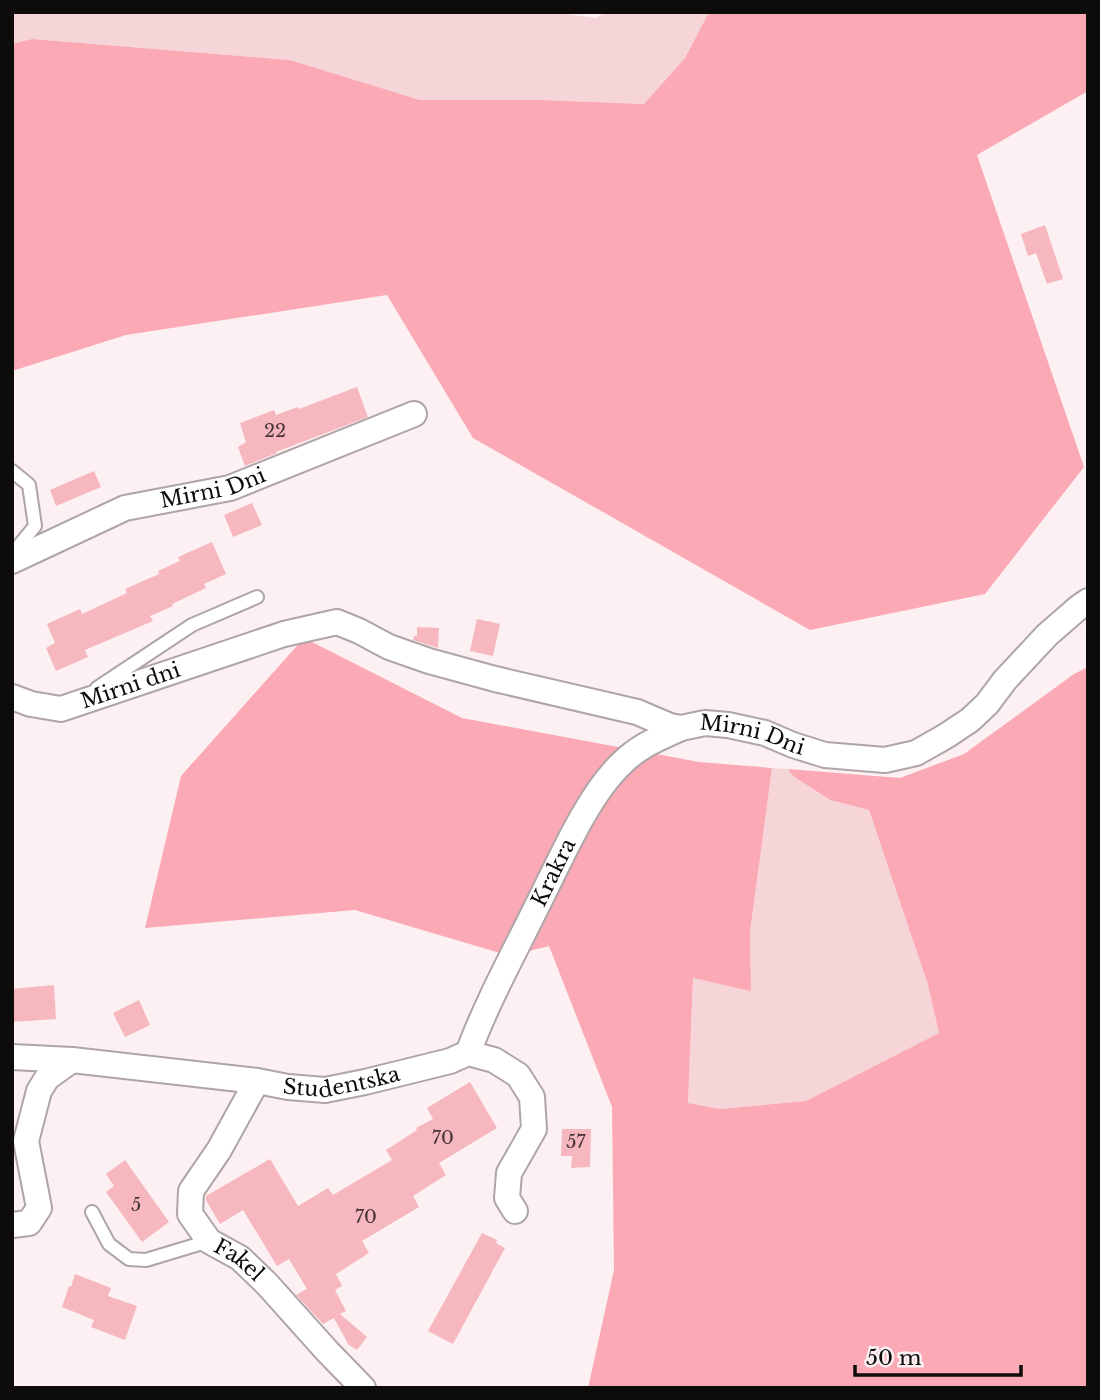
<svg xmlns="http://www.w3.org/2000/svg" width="1100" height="1400" font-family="'Libre Baskerville',serif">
<rect width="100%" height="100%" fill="#fcf0f2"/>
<g fill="#f5d5d8">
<polygon points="12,12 552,12 596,18 606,12 709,12 685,58 644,104 542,100 420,100 290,60 32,39 12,44"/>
<polygon points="772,768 788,769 793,776 830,800 869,810 928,985 939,1033 806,1101 720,1109 688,1103 693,978 751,990 750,932"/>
</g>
<g fill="#fba9b5">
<polygon points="709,12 1088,12 1088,91 977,155 1084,467 985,594 810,630 473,438 387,295 126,335 12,371 12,44 32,39 290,60 420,100 542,100 644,104 685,58"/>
<polygon points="304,638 462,718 699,762 772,768 750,932 751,991 693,978 688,1103 720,1109 806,1101 939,1033 928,985 869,810 830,800 793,776 788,769 900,778 964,754 1074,674 1088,667 1088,1388 588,1388 614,1270 612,1107 549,946 510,956 355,910 145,928 181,776"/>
</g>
<g fill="#f6b7bf">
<polygon points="1045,225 1063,279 1047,284 1036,253 1028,256 1021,234"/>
<polygon points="357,387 368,417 276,452 277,453 245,466 238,447 246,442 240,423 274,410 276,415 298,407 299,409"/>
<polygon points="94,471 101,487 56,506 50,490"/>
<polygon points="252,503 262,525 233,537 224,515"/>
<polygon points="212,542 226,574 204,584 206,588 172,604 173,606 150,616 153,621 85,650 88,657 56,671 46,648 55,643 47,624 80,609 82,614 127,593 125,589 159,574 158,571 180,561 178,557"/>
<polygon points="477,619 500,624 493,656 470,651"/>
<polygon points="417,627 439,628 438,648 413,640 414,636 417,636"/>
<polygon points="54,985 56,1019 12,1022 12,989"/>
<polygon points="139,1000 150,1025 125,1037 113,1013"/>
<polygon points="470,1082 497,1128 439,1163 446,1175 413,1196 419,1207 362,1241 369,1253 336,1274 342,1286 335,1290 346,1311 340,1314 367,1337 357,1350 348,1344 334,1318 323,1324 296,1295 307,1289 289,1259 277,1266 243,1210 220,1224 206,1200 206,1196 270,1159 298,1206 328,1188 333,1195 392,1160 386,1150 417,1130 416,1128 433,1119 427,1108"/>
<polygon points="562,1129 591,1129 590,1167 571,1168 572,1156 561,1156"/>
<polygon points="125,1160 169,1222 142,1242 106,1192 114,1186 106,1174"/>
<polygon points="482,1233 497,1240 496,1243 505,1248 453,1344 428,1331"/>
<polygon points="75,1274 111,1288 108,1296 137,1306 125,1340 91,1327 94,1320 62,1307 69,1286 71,1287"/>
</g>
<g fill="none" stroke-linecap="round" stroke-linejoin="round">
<g stroke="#afa5a6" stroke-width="16">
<g id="lane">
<polyline points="12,471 29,485 35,526 12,554"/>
<polyline points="97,688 192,625 257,597"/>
<polyline points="92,1212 109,1244 129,1259 146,1260 209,1241"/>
</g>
</g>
<g stroke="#afa5a6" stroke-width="28">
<g id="street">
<path id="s1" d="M12,561L125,508L230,488L414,414"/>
<path id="s2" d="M12,697L31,704L61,709L284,634L337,622L359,631L389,647L429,661L495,679L637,712L670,726L681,728L705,723L728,725L765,733L793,745L825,755L885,760L916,753L946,736L970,720L987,704L1005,680L1047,635L1078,608L1088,601"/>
<path id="s3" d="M468,1053C487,1002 514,953 538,904C560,861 587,796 622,763C640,745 658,739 681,728"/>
<path id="s4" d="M12,1057L72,1060L257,1081L288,1087L325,1090L365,1082L450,1061L468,1053L494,1060L518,1075L532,1097L534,1129L509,1173L507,1198L515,1211"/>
<path id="s5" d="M257,1081L219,1150L191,1191L190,1214L209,1241L240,1258L267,1284L327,1351L363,1388"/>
<polyline points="12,1225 29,1223 39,1208 26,1141 39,1091 47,1078 72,1060"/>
</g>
</g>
<use href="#lane" stroke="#fff" stroke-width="12"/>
<use href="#street" stroke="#fff" stroke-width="24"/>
</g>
<g text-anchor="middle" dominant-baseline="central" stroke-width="5" stroke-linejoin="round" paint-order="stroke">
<g font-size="18" fill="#483638">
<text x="275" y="431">22</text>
<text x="443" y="1138">70</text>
<text x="576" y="1142">57</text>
<text x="136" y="1205">5</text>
<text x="366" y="1217">70</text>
</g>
<g font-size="21" fill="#0e0b0b" stroke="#fcf0f2">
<text stroke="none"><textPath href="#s1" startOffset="215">Mirni Dni</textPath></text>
<text stroke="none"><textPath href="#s2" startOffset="124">Mirni dni</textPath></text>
<text stroke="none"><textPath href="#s2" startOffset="775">Mirni Dni</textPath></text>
<text stroke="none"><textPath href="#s3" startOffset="200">Krakra</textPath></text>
<text stroke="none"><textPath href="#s4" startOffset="332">Studentska</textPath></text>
<text stroke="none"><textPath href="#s5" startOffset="220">Fakel</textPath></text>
</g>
</g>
<rect width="1100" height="1400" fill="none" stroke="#0e0b0b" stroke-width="28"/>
<path d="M855 1365v10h166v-10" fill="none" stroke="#0e0b0b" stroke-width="3.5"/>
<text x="866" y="1365" font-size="21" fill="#0e0b0b" stroke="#fcf0f2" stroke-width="5" paint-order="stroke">50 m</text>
</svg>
